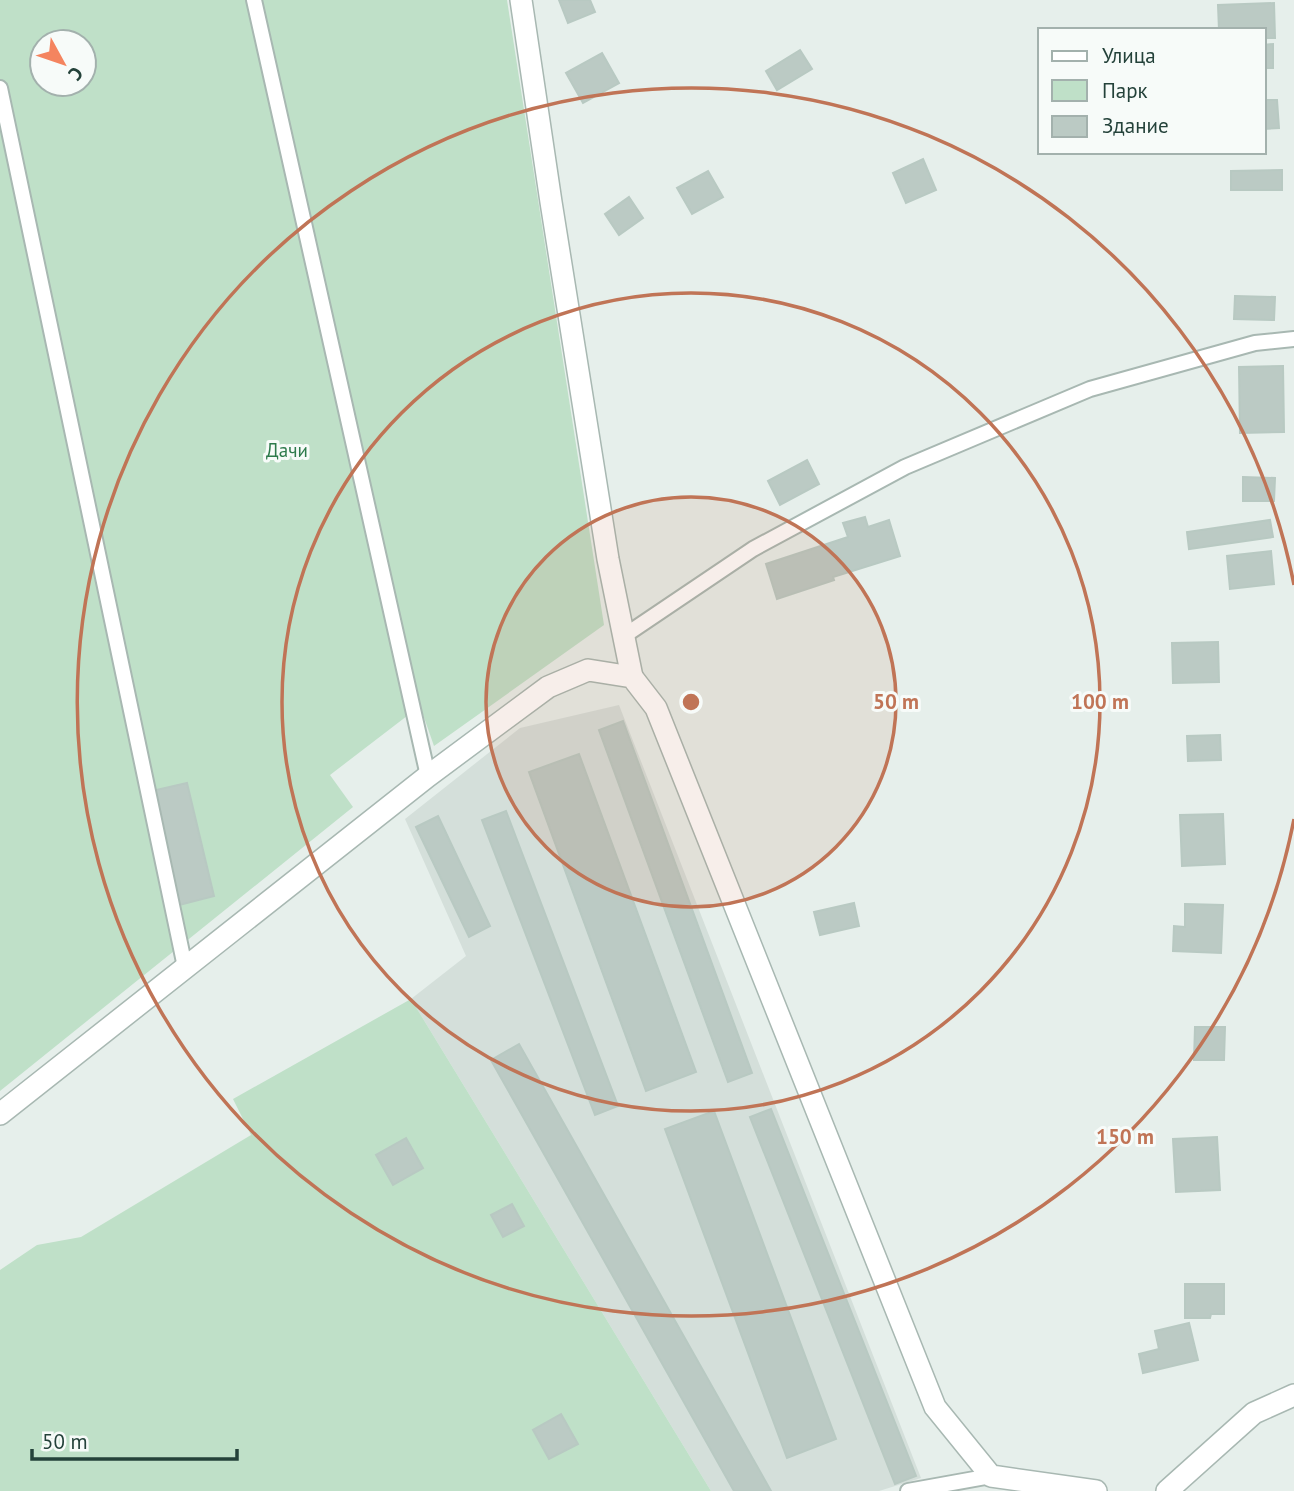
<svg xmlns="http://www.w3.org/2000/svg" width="1294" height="1491" font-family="'PT Sans',sans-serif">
<rect width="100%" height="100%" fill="#e6efeb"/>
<polygon fill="#d4dfda" points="619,705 921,1478 879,1491 711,1491 411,999 466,956 405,819 520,728"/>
<g fill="#bfe0c8" fill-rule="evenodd">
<path d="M0,0H507L604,625L434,746L420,706L330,775L353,807L0,1091ZM42,42H84V84H42Z"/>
<polygon points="411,999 711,1491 0,1491 0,1270 37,1245 81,1237 251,1135 233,1099"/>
</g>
<g fill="#bbcac4" stroke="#b8c9c2" stroke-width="2">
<polygon points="559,0 590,0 595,12 568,23"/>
<polygon points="1274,3 1275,38 1264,38 1264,30 1219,30 1218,5"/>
<polygon points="1273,44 1273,68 1264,68 1264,45"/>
<polygon points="800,50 812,69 777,90 766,71"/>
<polygon points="602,53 619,83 583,103 566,73"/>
<polygon points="1264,100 1277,100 1279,128 1264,129"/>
<polygon points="923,159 936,190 906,203 893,173"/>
<polygon points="1282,170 1282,190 1231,190 1231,171"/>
<polygon points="708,171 723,197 692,214 677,188"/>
<polygon points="629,197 643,218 619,235 605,214"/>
<polygon points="1235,296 1275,297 1274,320 1234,319"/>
<polygon points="1283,366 1284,432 1240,433 1239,367"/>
<polygon points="807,460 819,484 780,505 768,481"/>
<polygon points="1243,477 1275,478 1274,501 1243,501"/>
<polygon points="865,517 868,527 889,520 900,556 833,577 834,580 777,599 766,564 848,537 843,523"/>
<polygon points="1270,520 1273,537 1189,549 1187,532"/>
<polygon points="1271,551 1274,584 1230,589 1227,556"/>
<polygon points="1218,642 1219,682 1173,683 1172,643"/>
<polygon points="623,721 752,1073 728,1082 599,730"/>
<polygon points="1220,735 1221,760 1188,761 1187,736"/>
<polygon points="579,754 696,1072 646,1091 529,772"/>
<polygon points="187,783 214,896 179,905 152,791"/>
<polygon points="506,811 618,1106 595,1115 482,820"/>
<polygon points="1223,814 1225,864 1182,866 1180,815"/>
<polygon points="438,816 490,926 469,937 416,827"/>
<polygon points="854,903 859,926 820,935 814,912"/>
<polygon points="1185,904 1223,905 1221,953 1173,951 1174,926 1185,927"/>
<polygon points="1195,1027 1225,1027 1224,1060 1194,1060"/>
<polygon points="519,1044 771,1491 734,1491 491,1060"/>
<polygon points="771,1109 916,1476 895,1484 750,1117"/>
<polygon points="714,1111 836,1439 787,1458 665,1129"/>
<polygon points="1217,1137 1220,1190 1176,1192 1173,1139"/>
<polygon points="406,1138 423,1168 393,1185 376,1155"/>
<polygon points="512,1204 524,1226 503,1237 491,1215"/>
<polygon points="1185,1284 1224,1284 1224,1314 1211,1314 1210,1318 1185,1318"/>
<polygon points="1189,1323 1198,1360 1143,1373 1139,1354 1159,1349 1155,1331"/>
<polygon points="561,1414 578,1444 549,1459 533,1430"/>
</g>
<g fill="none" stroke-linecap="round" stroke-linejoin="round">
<g stroke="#a8b8b2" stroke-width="18">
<g id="lane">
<polyline points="254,0 428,776"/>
<polyline points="0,88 185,967"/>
<polyline points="624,636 753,549 905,467 1090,389 1255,343 1294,339"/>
<polyline points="908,1491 991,1476"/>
</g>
</g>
<g stroke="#a8b8b2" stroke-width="24">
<g id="street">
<polyline points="521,0 551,202 608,559 632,677"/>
<polyline points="0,1114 428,776 548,687 588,670 632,677 656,708 935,1407 991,1476 1096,1491"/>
<polyline points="1167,1491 1254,1413 1294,1395"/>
</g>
</g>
<use href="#lane" stroke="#fff" stroke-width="14"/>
<use href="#street" stroke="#fff" stroke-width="21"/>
</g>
<circle cx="691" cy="702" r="205" fill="#c07456" fill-opacity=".12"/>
<g fill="none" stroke="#c07456" stroke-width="3.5">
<circle cx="691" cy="702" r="205"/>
<circle cx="691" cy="702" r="409"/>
<path d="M1294 819A614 614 0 1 1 1294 585"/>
</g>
<g text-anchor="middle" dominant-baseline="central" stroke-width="6" stroke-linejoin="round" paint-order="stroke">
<g font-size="19" fill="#2d7a4b" stroke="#f7fbf9">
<text x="287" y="450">Дачи</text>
</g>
</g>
<circle cx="691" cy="702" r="10" fill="#c07456" stroke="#f7fbf9" stroke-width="3.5"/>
<g font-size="21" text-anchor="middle" font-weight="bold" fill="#c07456" stroke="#f7fbf9" stroke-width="6" stroke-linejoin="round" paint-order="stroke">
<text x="896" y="709">50 m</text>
<text x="1100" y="709">100 m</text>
<text x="1125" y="1144">150 m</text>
</g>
<rect x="1038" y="28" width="228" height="126" fill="#f7fbf9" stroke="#a3b1ad" stroke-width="2"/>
<rect x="1052" y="51" width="35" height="10" fill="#ffffff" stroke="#a3b1ad" stroke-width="2"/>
<text x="1102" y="63" font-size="21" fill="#24423a">Улица</text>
<rect x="1052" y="80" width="35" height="21" fill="#bfe0c8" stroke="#a3b1ad" stroke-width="2"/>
<text x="1102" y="98" font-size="21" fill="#24423a">Парк</text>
<rect x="1052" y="116" width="35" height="21" fill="#bbcac4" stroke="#a3b1ad" stroke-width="2"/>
<text x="1102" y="133" font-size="21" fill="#24423a">Здание</text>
<g transform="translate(63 63) rotate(130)"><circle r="33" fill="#f7fbf9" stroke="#a3b1ad" stroke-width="2"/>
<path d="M0-5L12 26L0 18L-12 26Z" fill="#f4845f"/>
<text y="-10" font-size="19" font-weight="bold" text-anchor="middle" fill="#24423a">С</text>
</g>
<path d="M32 1449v10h205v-10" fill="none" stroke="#24423a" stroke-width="3.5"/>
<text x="42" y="1449" font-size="21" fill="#24423a" stroke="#f7fbf9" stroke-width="5" paint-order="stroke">50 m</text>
</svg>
